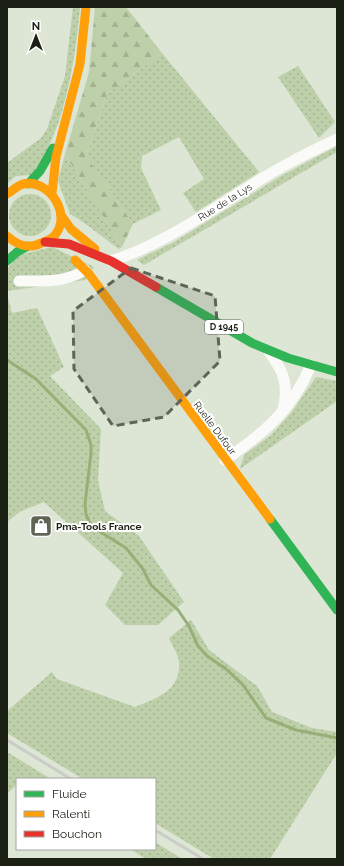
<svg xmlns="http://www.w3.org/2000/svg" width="344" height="866" font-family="Raleway,sans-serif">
<defs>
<pattern id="grass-dots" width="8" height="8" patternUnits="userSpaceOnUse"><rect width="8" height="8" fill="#bed0aa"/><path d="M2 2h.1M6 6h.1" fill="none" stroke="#a3b291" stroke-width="1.8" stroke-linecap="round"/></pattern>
<pattern id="forest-firs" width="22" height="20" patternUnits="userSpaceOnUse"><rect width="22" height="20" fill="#bed0aa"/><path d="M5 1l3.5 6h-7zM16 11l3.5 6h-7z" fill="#a3b291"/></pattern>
</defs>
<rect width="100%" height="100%" fill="#dde5d4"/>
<g fill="url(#grass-dots)">
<path d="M73,7H80C76,57 64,136 31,175L16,176L7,184V163L41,138L47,129L65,76Z"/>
<polygon points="162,53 259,172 196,212 183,193 204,179 179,137 142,156 141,168 161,210 133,224 86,156 107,94"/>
<polygon points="298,66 335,122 319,138 278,77"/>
<polygon points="337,146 337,152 144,265 137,260 174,242 281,176"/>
<path d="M65,154L122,247L119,249C103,238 88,224 70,214L58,181Z"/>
<circle cx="30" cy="215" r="21"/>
<polygon points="52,247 94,267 85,280 7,291 7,269 19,255"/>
<polygon points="7,294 12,313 37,308 64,367 50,376 101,429 98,480 105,511 139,536 184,602 158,625 125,625 105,605 123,573 44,502 21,511 7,522"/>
<polygon points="316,377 337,381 337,401 240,469 244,455 271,435 291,413"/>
<path d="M191,620L209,650L257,686L272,712L312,728L337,732V753L270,859H214L155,823V779H83L7,733V711L52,672L57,679L135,707C157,698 181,691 179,662C178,654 172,645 169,638Z"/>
<polygon points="7,752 51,779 17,779 17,784 7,794"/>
<polygon points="155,842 182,859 146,859 130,849 155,849"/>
</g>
<polygon fill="url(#forest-firs)" points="95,7 126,7 162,53 107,94 86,156 133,224 122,247 65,154 89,72"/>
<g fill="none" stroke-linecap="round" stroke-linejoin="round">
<polyline stroke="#97af76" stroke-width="3" points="7,360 36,379 86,430 91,445 91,453 85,504 86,514 91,526 126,548 143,569 151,585 178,610 189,626 198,646 207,656 226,669 243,685 266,718 296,730 337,738"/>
<g stroke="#fafbf9" stroke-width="11">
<path d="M111,261C162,245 206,213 252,185C279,167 308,153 337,139"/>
<path d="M19,281C42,281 65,283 85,270"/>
<path d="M269,352C284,372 289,384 283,410"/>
<path d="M225,460C265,432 292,410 311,365"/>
</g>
<g stroke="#30b455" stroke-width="9">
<polyline points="28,184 40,171 53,148"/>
<polyline points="7,261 17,252 28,246"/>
<polyline points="156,287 252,343 288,358 337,372"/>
<polyline points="270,519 337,610"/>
</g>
<g stroke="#ff9f0a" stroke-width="9">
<polyline points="52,193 56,157 80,64 86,7"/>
<path d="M7,194C12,191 17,186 23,184C50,178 75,218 52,238C49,240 44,242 41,243C29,250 16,244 7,236"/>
<polyline points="61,215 71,229 95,249"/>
<polyline points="75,260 89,274 270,519"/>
</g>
<polyline stroke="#e5322d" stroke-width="9" points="45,242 69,244 111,261 156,287"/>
<g stroke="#caccc7" stroke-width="3">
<polyline points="7,740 71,779"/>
<polyline points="155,830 203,859"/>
</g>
</g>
<path fill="#5e6557" fill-opacity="0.2" stroke="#5e6557" stroke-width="3" stroke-dasharray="8 5" stroke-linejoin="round" d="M131,268L215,296L220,361L164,417L113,426L74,369L73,311Z"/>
<defs>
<g id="shop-square" transform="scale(1.15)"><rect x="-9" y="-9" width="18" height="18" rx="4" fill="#5e6557" stroke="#fff"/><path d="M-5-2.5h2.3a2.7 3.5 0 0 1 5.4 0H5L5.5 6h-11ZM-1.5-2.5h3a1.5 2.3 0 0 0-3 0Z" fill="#fff"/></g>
</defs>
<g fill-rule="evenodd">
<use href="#shop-square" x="41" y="526"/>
</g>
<g text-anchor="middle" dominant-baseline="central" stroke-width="4" stroke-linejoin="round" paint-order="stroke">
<rect fill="#fff" stroke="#5f635a" stroke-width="1" x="205" y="320" width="38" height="14" rx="3"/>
<g font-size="9" font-weight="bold" fill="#1a2013">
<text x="224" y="327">D 1945</text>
</g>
<g font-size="10" fill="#1a2013" stroke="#fff">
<text transform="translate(225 202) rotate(-32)">Rue de la Lys</text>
<text transform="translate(215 428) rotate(53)">Ruelle Dufour</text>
</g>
<g font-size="10" font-weight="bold" fill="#1a2013" stroke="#fff" text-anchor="start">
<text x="56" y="526">Pma-Tools France</text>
</g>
</g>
<rect width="344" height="866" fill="none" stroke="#1a2013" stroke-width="16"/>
<rect x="16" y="778" width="140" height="72" fill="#ffffff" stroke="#a3a6a1"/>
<rect x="24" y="791" width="20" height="6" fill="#30b455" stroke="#a3a6a1"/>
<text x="52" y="798" font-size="12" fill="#1a2013">Fluide</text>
<rect x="24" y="811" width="20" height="6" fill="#ff9f0a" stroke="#a3a6a1"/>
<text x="52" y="818" font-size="12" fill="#1a2013">Ralenti</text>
<rect x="24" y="831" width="20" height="6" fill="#e5322d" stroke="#a3a6a1"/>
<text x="52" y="838" font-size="12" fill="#1a2013">Bouchon</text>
<g transform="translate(36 36)" stroke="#ffffff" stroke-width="3" paint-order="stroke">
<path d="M0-3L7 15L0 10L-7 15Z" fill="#1a2013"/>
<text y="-6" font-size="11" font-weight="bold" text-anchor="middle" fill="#1a2013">N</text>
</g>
</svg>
